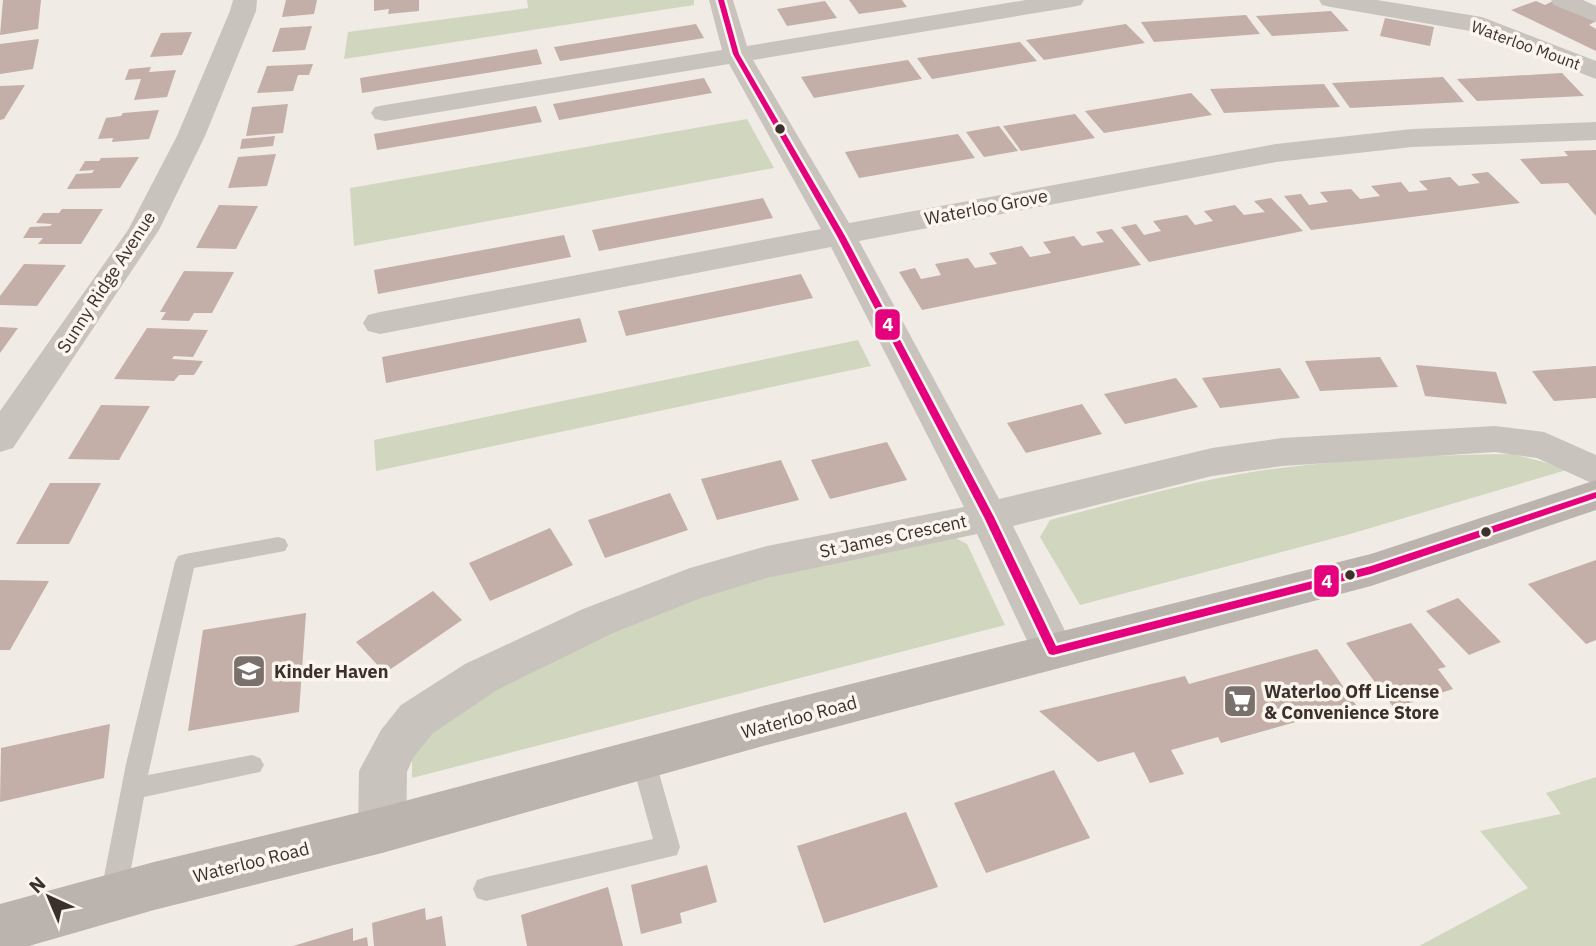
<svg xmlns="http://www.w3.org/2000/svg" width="1596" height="946" font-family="'IBM Plex Sans',sans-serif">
<rect width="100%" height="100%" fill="#f0ebe5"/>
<g fill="#d1d6bf">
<polygon points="527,0 694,0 694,5 344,59 348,32 528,8"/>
<polygon points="747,119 774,168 354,246 350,188"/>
<polygon points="858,340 871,366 376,471 374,440"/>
<path d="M1513,454L1570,469L1350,534L1080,605L1040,537L1050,520C1119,502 1188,482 1258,471C1342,459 1428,455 1513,454Z"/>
<polygon points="952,536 967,544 1005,625 412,778 412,756 424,736 544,660 653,611 785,573"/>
<polygon points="1596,777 1596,946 1419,946 1528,888 1480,831 1561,814 1546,793"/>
</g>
<g fill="#c3afa7">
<polygon points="3,0 41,0 38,29 0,35"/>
<polygon points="286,0 317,0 314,14 282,17"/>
<polygon points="374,0 419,0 419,11 388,14 389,9 374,11"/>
<polygon points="849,0 902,0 907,7 859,14"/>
<polygon points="825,1 837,18 787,26 777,9"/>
<polygon points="1536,1 1545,5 1553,1 1596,21 1589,25 1596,29 1596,51 1511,10"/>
<polygon points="1331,11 1349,31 1272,36 1256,16"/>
<polygon points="1246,15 1260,34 1154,42 1141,22"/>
<polygon points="1385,18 1434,27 1430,46 1380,36"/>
<polygon points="696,24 704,38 560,61 554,47"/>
<polygon points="1126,24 1145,43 1044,60 1026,40"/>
<polygon points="312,26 305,50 272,52 280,28"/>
<polygon points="192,32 182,55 150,57 161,33"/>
<polygon points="39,39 33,69 0,74 0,44"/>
<polygon points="1020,42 1037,61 932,79 917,58"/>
<polygon points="537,49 542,64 362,93 360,78"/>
<polygon points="908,60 922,79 814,98 801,77"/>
<polygon points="313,64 309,75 298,75 293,91 257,93 267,66"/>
<polygon points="151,67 149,72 176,70 167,97 134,100 141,79 125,80 129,69"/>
<polygon points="1562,73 1584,96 1477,101 1457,79"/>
<polygon points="1443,77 1464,102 1350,108 1332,83"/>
<polygon points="704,78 712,93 559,120 553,104"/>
<polygon points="1324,84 1340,107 1224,113 1210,89"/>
<polygon points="25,85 4,119 0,120 0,86"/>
<polygon points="1191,93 1212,115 1104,133 1085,111"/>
<polygon points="288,104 283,133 246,136 252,107"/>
<polygon points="536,106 542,122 377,150 374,134"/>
<polygon points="159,110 149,139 112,142 113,138 98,139 106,118 121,116 123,113"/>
<polygon points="1075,114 1095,138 1021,151 1003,126"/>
<polygon points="999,126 1018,151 984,157 966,132"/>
<polygon points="958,134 975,158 859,178 845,152"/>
<polygon points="275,136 273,146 240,149 242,139"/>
<polygon points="1596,150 1596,216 1568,183 1541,184 1520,159 1568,156 1564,151"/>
<polygon points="276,154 267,186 228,188 238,157"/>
<polygon points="139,157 120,188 67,189 76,174 92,173 94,170 79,171 85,161 99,161 101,158"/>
<polygon points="1488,172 1520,203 1311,230 1284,196 1301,194 1309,205 1328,202 1320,192 1351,189 1360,199 1380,196 1371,186 1401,182 1409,192 1428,190 1419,181 1450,177 1459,186 1480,183 1471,174"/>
<polygon points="763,198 773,218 599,251 592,230"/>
<polygon points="1271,198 1303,231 1149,262 1121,227 1136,224 1144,235 1161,231 1153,221 1187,215 1195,225 1213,221 1204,211 1235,205 1244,215 1265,212 1254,201"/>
<polygon points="219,205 258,206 236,249 196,248"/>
<polygon points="62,209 103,209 81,244 38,244 43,238 23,238 30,227 50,226 52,224 36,223 43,213 59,213"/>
<polygon points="1112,229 1141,265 922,310 899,272 915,268 921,279 941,275 935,264 968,258 975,268 997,264 989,253 1022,246 1030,257 1051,253 1043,242 1074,236 1082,246 1104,242 1096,232"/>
<polygon points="564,235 571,257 378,294 374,270"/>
<polygon points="24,264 66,265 37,306 0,305 0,296"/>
<polygon points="184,271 234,272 212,313 194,313 189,321 161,320 166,312 160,312"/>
<polygon points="801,274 813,298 626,336 618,311"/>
<polygon points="580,318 587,342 386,383 382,357"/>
<polygon points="0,327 18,328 0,353"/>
<polygon points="147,328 208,330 193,357 174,356 172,359 203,361 194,375 179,375 174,381 114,379"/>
<polygon points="1380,357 1398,387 1320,391 1305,361"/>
<polygon points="1416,365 1496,372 1507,404 1425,396"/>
<polygon points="1596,366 1596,398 1554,401 1532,371"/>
<polygon points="1280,368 1300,398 1220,408 1202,378"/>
<polygon points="1176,378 1198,407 1125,424 1104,394"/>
<polygon points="1082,404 1102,434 1026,453 1007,423"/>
<polygon points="101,405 150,406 119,460 68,459"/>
<polygon points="887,442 907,480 830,499 811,460"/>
<polygon points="781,460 799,500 717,520 701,479"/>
<polygon points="50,483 101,483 69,544 16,544"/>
<polygon points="670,493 688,530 605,558 588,520"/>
<polygon points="550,528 573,565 490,601 469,563"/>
<polygon points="1596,560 1596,640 1586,644 1528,584"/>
<polygon points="0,580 49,581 10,650 0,650"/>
<polygon points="433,591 462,620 385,673 356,642"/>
<polygon points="1458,598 1501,642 1469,655 1426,611"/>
<polygon points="306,613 299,712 188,731 203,630"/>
<polygon points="1411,623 1446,667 1438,669 1453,689 1394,708 1346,643"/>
<polygon points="1317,649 1356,705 1221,743 1218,737 1171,750 1184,774 1150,783 1134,752 1098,762 1039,711 1185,676 1189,684"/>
<polygon points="110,724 104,778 0,802 1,748"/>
<polygon points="1054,770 1090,838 986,873 954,803"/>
<polygon points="906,812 938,887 824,923 797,846"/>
<polygon points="707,865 717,902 680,913 682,923 641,934 631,885"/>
<polygon points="608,887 623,946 527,946 521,915"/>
<polygon points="425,908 426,920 442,916 446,946 374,946 372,923"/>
<polygon points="353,928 353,941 367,937 368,946 293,946"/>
</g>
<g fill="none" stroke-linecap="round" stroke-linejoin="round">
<g fill="#c9c3be" fill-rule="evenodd">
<polygon points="278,537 285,539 288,545 285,551 194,568 148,775 252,755 260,758 264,765 260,772 144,797 126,897 122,906 113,909 104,906 100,897 126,764 175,562 178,556 185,554"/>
<polygon points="643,749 651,752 655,759 680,847 677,855 486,901 477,898 473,889 477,880 486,877 653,839 631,759 635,752"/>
</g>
<g fill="#c9c3be" fill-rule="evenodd">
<polygon points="233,0 257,0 256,11 205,136 159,230 13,448 0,452 0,411 128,230 177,136 230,11"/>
<polygon points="709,0 733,0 747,46 1026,0 1084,0 1081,5 1072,7 753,60 849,223 1276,144 1412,129 1596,122 1596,140 1412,147 1276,162 859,241 999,499 1212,448 1282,438 1495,426 1544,432 1596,455 1596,485 1537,458 1495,452 1282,466 1212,476 1013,526 1075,651 1068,664 1053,669 1038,664 977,534 767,578 701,598 613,633 497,690 433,733 413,758 407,772 406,830 399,846 382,853 365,846 358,830 359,771 381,730 401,705 465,664 583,609 690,568 767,546 964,507 831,247 380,334 368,331 363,323 368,315 380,312 821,229 729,64 385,121 375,119 371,113 375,107 385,105 722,50"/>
<polygon points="1319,0 1377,0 1482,17 1596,61 1596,79 1476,32 1331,7 1322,5"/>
<polygon points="1551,0 1583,0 1596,6 1596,22 1554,5"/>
</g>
<polygon fill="#bab3ae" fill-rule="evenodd" points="1596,480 1596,510 1371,586 763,746 382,853 154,910 29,946 0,946 0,904 154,862 382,807 763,706 1371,554"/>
<g stroke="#fbf5ee" stroke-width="5">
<polygon id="bus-1" points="718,0 724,0 739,54 845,236 994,517 1056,646 1371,566 1596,492 1596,498 1371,574 1053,655 1049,654 984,517 837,236 733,54"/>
</g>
<use href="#bus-1" fill="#e5007d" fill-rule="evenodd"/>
</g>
<defs>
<g id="school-square" transform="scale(1.75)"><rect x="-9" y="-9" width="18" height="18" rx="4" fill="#7a716c" stroke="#fbf5ee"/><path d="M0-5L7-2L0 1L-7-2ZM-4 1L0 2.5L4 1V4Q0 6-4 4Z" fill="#fff"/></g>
<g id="supermarket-square" transform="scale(1.75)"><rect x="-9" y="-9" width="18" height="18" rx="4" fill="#7a716c" stroke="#fbf5ee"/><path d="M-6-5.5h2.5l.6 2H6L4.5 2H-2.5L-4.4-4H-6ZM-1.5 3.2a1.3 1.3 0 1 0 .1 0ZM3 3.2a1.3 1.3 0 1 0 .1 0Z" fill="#fff"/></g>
</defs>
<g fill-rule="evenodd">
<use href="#school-square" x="249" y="671"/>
<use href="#supermarket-square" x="1240" y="701"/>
</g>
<g fill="#3b302b" stroke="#fbf5ee" stroke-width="2.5">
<circle cx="780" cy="129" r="6"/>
<circle cx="1486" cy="532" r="6"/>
<circle cx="1350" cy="575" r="6"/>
</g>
<g text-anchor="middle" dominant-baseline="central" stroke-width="7" stroke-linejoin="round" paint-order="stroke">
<g font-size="16" fill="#3b302b" stroke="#fbf5ee">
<text transform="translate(1526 45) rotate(20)">Waterloo Mount</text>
</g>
<g font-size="18" fill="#3b302b" stroke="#fbf5ee">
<text transform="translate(986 207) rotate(-11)">Waterloo Grove</text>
<text transform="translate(106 282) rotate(-57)">Sunny Ridge Avenue</text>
<text transform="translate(893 536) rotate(-12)">St James Crescent</text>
<text transform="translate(799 717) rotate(-15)">Waterloo Road</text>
<text transform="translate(251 862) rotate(-14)">Waterloo Road</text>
</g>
<g font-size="18" font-weight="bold" fill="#3b302b" stroke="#fbf5ee" text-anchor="start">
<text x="274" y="671">Kinder Haven</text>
<text x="1264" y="691">Waterloo Off License<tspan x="1264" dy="21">&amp; Convenience Store</tspan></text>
</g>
</g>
<g stroke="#fbf5ee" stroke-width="2.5">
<rect x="874" y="308" width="27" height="33" rx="7" fill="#e5007d"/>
<rect x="1313" y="564" width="27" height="34" rx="7" fill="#e5007d"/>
</g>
<g font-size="19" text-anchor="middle" font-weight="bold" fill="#fff">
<text x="888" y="331">4</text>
<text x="1327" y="588">4</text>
</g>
<g transform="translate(49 897) rotate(316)" stroke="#fbf5ee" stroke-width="5" paint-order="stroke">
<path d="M0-5L12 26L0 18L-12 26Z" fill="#3b302b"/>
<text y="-10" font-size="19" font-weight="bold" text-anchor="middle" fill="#3b302b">N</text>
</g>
</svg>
